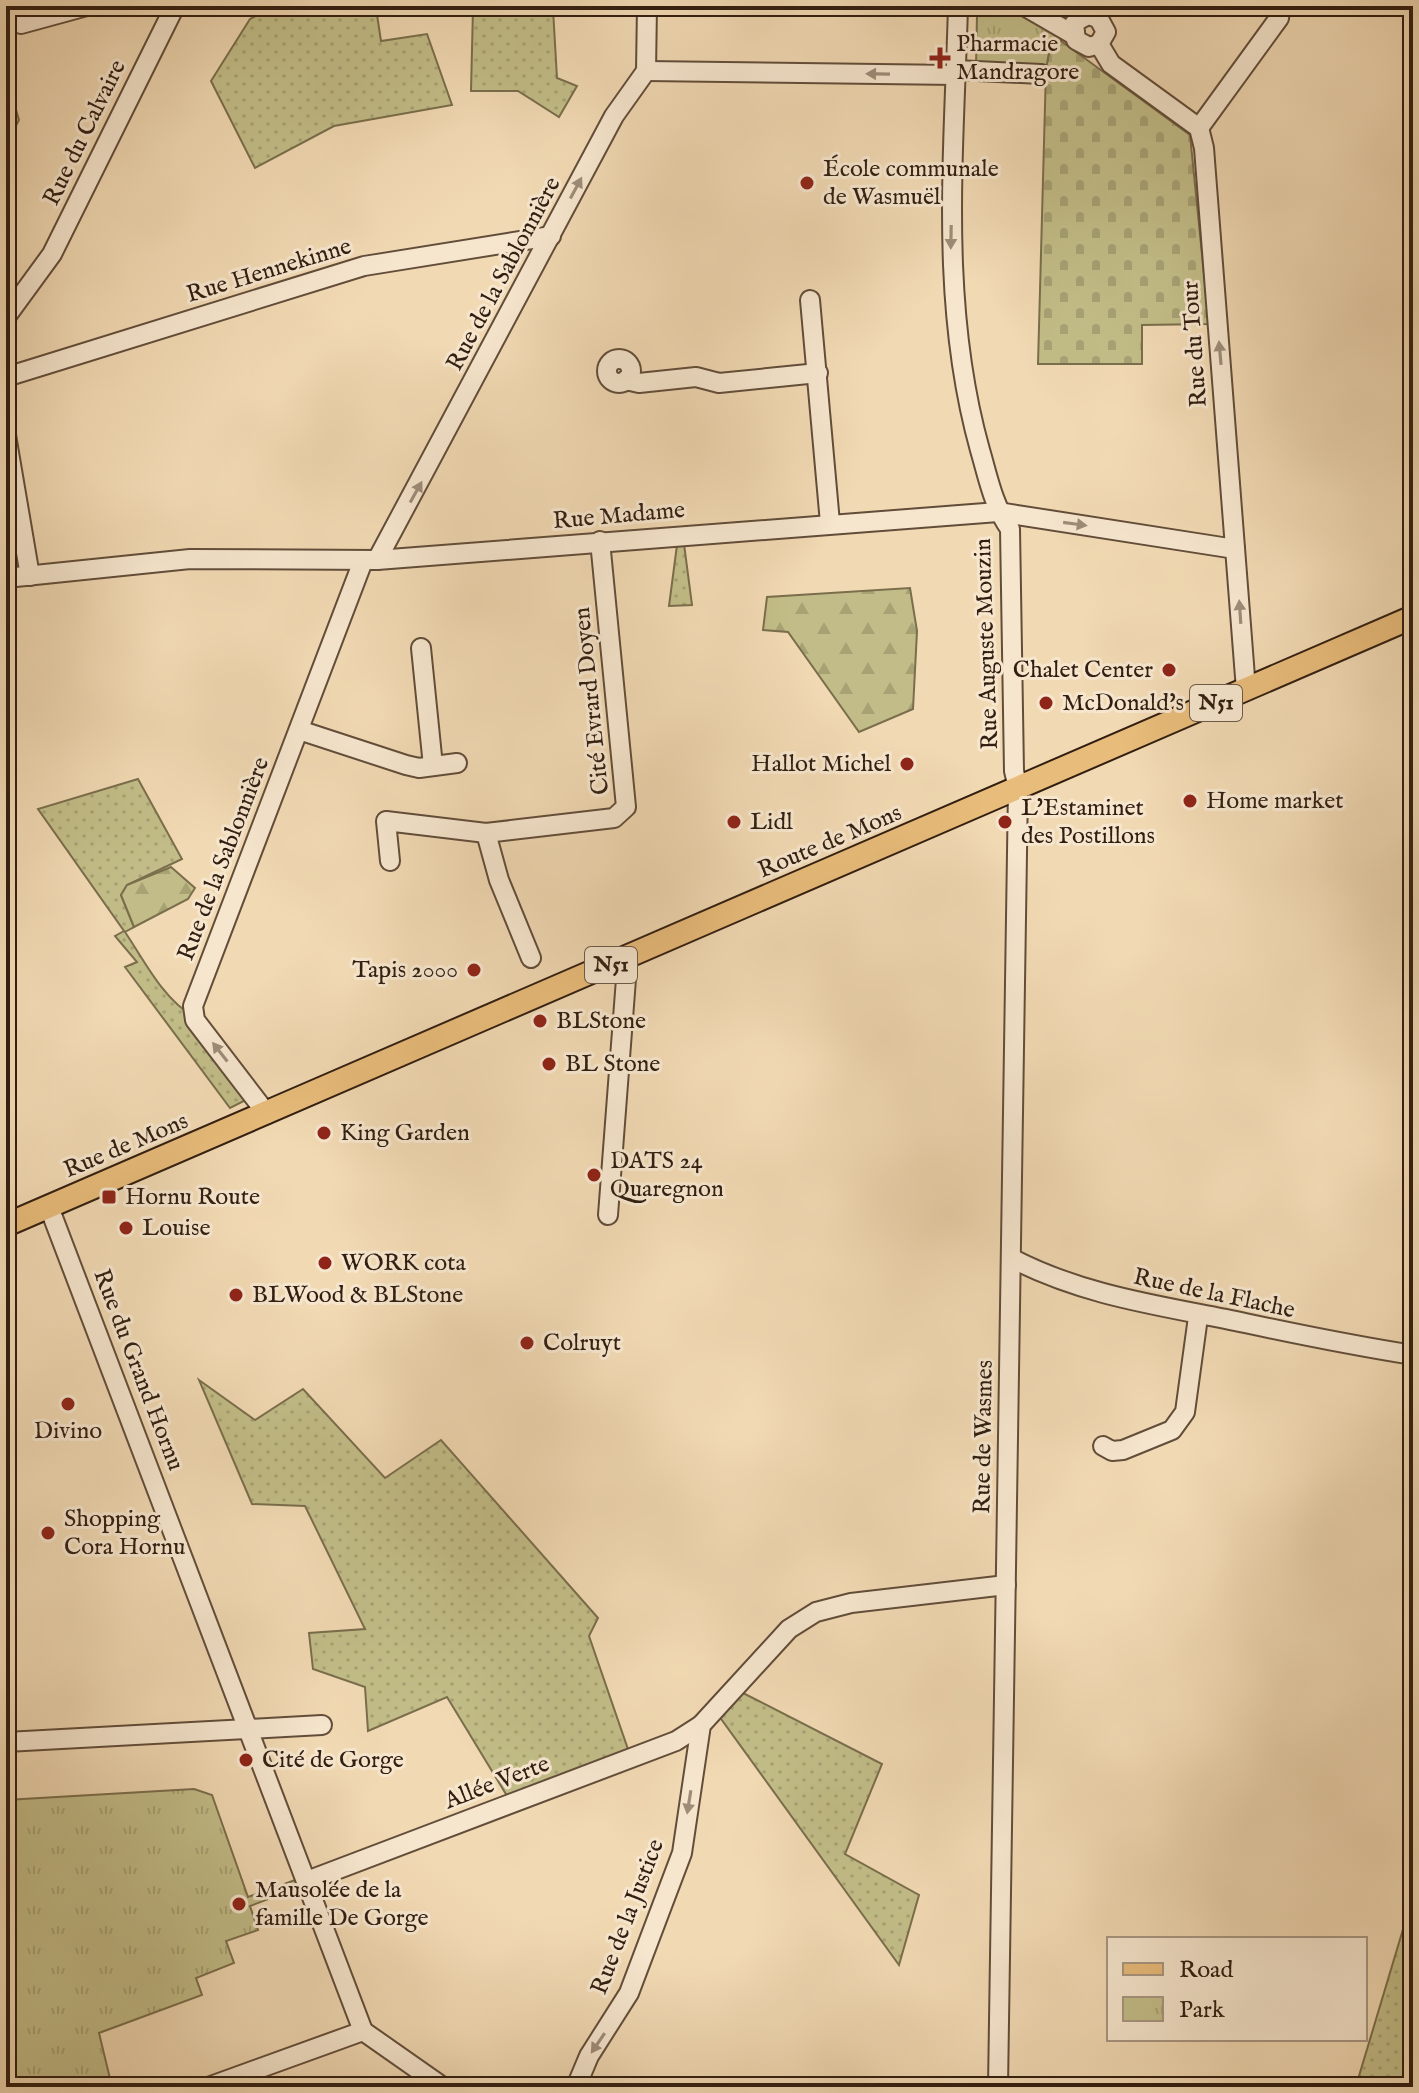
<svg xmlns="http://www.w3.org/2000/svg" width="1419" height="2093" font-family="'IM FELL English',serif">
<defs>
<pattern id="grass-dots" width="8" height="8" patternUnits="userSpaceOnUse" patternTransform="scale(2)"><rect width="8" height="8" fill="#c2bd88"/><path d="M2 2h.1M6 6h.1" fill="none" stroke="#a7a274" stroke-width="1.8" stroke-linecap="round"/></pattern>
<pattern id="forest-firs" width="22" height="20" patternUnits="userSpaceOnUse" patternTransform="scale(2)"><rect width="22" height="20" fill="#c2bd88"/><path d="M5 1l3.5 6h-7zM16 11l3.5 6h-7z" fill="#a7a274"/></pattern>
<pattern id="cemetery-stones" width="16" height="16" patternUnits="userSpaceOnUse" patternTransform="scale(2)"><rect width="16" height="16" fill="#c2bd88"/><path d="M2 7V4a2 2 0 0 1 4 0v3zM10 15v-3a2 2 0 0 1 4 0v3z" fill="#a7a274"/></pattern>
<pattern id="park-tufts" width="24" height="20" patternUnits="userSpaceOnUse" patternTransform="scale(2)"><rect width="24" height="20" fill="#c2bd88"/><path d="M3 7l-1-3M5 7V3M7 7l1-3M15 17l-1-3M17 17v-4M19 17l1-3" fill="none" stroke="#a7a274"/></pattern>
</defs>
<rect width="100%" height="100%" fill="#f1d9b3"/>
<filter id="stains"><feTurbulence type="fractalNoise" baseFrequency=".0025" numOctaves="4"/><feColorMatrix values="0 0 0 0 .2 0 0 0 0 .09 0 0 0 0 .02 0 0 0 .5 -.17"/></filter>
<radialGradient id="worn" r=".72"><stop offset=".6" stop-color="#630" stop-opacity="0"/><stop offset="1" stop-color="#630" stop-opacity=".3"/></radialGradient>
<g fill="url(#grass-dots)" stroke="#7a6e4c" stroke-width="2">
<polygon points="275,6 376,8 381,41 427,34 452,105 334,126 255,168 211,81 250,19"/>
<polygon points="473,8 553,9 557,78 577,86 559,117 518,91 471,91"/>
<polygon points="6,76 19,120 6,145"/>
<polygon points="684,544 692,605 669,606 677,545"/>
<path d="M138,779L182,859L127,885L121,895L134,927L125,932C144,960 163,999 193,1016L254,1096L230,1108L125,967L137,962L115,936L124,931L38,809Z"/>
<polygon points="199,1380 255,1420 303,1389 385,1478 441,1440 598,1618 589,1636 631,1758 512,1804 447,1697 368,1731 365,1687 313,1669 309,1633 365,1629 305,1506 252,1504"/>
<polygon points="741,1692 882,1764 845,1854 919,1895 899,1965 719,1716"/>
<polygon points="1413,1896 1413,2087 1389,2087 1359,2076"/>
</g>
<g fill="url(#forest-firs)" stroke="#7a6e4c" stroke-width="2">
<polygon points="910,588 917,631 913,709 859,732 788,632 763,630 767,597"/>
<polygon points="171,867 195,888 188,899 134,927 121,895 127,885"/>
</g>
<polygon fill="url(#cemetery-stones)" stroke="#7a6e4c" stroke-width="2" points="1061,41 1190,135 1209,324 1142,325 1142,364 1038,364 1046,69 1050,47"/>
<g fill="url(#park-tufts)" stroke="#7a6e4c" stroke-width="2">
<polygon points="988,6 999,6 1057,30 1061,41 1050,47 1046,69 976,66 977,15 987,11"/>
<polygon points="194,1789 212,1795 248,1897 306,1876 308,1884 250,1906 258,1930 226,1941 234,1963 196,1978 202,1995 99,2033 112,2087 8,2087 6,1800"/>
</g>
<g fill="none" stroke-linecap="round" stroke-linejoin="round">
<g stroke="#624d3a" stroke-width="22">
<g id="minor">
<path d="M958,6C954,155 939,304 980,450C988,477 993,505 1010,529L1014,771L1018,788L998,2087"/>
<polyline points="1024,6 1074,35"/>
<path d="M1090,15L1099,19L1106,32L1099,44L1089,47L1076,40L1074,24C1084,13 1097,16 1107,6"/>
<polyline points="21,24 87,6"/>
<polyline points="1099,44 1111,64 1199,128 1204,148 1246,690"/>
<polyline points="956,70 1041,74"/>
<polyline points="646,71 956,75"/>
<polyline points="1199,128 1279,18 1281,6"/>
<polyline points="810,300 830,523"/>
<polyline points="6,317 52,254 175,6"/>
<circle cx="619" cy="371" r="12"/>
<polyline points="6,377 364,266 551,236"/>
<polyline points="626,380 639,383 696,377 719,383 818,373"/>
<polyline points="6,435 30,576"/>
<polyline points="377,560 614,116 646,71 647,6"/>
<polyline points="6,578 190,559 377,560 998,512 1235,549"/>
<polyline points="421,648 433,766"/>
<polyline points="299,730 406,765 419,768 457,763"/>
<polyline points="486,833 499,880 531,958"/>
<polyline points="390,861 386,821 486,833 614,818 626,807 600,541"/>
<polyline points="267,1114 195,1020 193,1006 363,561"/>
<polyline points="49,1207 363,2031 443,2087"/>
<polyline points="608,1215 626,979 621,961"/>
<path d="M1011,1258C1086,1297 1164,1306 1245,1323C1301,1335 1356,1346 1413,1355"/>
<polyline points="1103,1446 1112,1451 1123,1450 1172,1430 1185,1412 1198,1317"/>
<polyline points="6,1742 322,1725"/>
<polyline points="307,1881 676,1741 701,1725"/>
<polyline points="208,2087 363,2031"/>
<polyline points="576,2087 589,2056 629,1993 682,1853 701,1725 789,1629 816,1612 851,1603 1006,1585"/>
</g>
</g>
<g stroke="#321e11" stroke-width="26">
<polyline id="major" points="6,1225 1413,617"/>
</g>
<use href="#minor" stroke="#f6e6ce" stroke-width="18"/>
<use href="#major" stroke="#e8bc7a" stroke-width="22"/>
</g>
<defs><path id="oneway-solid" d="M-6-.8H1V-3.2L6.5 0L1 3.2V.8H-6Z" transform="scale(2)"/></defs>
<g fill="#9e8c79">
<use href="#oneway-solid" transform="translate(878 74) rotate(-179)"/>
<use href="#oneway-solid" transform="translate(576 188) rotate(-62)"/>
<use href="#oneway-solid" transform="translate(951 237) rotate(91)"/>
<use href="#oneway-solid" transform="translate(1220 353) rotate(-95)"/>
<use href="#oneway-solid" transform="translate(416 492) rotate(-61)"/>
<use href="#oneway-solid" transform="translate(1075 524) rotate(8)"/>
<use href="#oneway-solid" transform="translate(1240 612) rotate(-94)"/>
<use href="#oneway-solid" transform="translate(220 1052) rotate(-128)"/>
<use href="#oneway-solid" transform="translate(689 1802) rotate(99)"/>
<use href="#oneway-solid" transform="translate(598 2043) rotate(124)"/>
</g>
<g fill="#8f2418" stroke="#f6e6ce" stroke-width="3">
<path d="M936 46h8v8h8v8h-8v8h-8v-8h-8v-8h8z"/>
<circle cx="807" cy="183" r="8"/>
<circle cx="1169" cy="670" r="8"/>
<circle cx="1046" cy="703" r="8"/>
<circle cx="907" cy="764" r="8"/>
<circle cx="1190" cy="801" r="8"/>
<circle cx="734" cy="822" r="8"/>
<circle cx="1005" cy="822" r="8"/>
<circle cx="474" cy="970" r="8"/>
<circle cx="540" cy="1021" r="8"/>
<circle cx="549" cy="1064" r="8"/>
<circle cx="324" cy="1133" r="8"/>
<circle cx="594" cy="1175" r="8"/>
<rect x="101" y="1189" width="16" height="16" rx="4"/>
<circle cx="126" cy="1228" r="8"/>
<circle cx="325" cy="1263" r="8"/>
<circle cx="236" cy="1295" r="8"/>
<circle cx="527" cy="1343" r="8"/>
<circle cx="68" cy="1404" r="8"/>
<circle cx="48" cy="1533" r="8"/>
<circle cx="246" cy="1760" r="8"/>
<circle cx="239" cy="1904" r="8"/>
</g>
<g text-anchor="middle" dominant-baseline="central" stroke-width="6" stroke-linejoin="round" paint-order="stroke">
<g fill="#f6e6ce" stroke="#6d5a4a" stroke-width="2">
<rect x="1190" y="685" width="52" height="36" rx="6"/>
<rect x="585" y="947" width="52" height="36" rx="6"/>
</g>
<g font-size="22" font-weight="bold" fill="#321e11">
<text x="1216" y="703">N51</text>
<text x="611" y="965">N51</text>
</g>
<g font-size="24" fill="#321e11" stroke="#f6e6ce" text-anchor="start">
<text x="956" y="44">Pharmacie<tspan x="956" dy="28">Mandragore</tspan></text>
<text x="823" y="169">École communale<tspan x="823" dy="28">de Wasmuël</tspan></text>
<text x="1153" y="670" text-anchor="end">Chalet Center</text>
<text x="1062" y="703">McDonald's</text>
<text x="891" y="764" text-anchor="end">Hallot Michel</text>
<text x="1206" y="801">Home market</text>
<text x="1021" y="808">L'Estaminet<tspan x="1021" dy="28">des Postillons</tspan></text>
<text x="750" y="822">Lidl</text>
<text x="458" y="970" text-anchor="end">Tapis 2000</text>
<text x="556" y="1021">BLStone</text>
<text x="565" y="1064">BL Stone</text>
<text x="340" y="1133">King Garden</text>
<text x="610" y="1161">DATS 24<tspan x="610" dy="28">Quaregnon</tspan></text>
<text x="125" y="1197">Hornu Route</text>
<text x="142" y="1228">Louise</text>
<text x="341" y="1263">WORK cota</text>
<text x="252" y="1295">BLWood &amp; BLStone</text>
<text x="543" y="1343">Colruyt</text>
<text x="68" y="1431" text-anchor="middle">Divino</text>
<text x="64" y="1519">Shopping<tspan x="64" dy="28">Cora Hornu</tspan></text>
<text x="262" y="1760">Cité de Gorge</text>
<text x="255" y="1890">Mausolée de la<tspan x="255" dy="28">famille De Gorge</tspan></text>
</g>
<g font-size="24" fill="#321e11" stroke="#f6e6ce">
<text transform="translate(85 133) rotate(-64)">Rue du Calvaire</text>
<text transform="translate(269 271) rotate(-17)">Rue Hennekinne</text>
<text transform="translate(504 274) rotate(-62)">Rue de la Sablonnière</text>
<text transform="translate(1195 344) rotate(-94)">Rue du Tour</text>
<text transform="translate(619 516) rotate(-5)">Rue Madame</text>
<text transform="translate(987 644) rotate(-92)">Rue Auguste Mouzin</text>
<text transform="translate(592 701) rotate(-96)">Cité Evrard Doyen</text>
<text transform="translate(830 842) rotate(-23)">Route de Mons</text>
<text transform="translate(224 859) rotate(-69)">Rue de la Sablonnière</text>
<text transform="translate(126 1146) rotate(-23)">Rue de Mons</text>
<text transform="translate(1214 1294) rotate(12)">Rue de la Flache</text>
<text transform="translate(138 1370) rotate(69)">Rue du Grand Hornu</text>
<text transform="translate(984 1437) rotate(-89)">Rue de Wasmes</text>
<text transform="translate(497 1783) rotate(-21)">Allée Verte</text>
<text transform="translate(628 1917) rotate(-69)">Rue de la Justice</text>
</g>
</g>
<rect width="1419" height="2093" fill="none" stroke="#f1d9b3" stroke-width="32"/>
<rect x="8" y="8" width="1403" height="2077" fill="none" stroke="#321e11" stroke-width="4"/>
<rect x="16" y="16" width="1387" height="2061" fill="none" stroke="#321e11" stroke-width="2"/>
<rect x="1107" y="1937" width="260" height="104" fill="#f6e6ce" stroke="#a89682" stroke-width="2"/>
<rect x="1123" y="1963" width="40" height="12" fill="#e8bc7a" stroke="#a89682" stroke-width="2"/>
<text x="1179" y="1977" font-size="24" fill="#321e11">Road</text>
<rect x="1123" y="1997" width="40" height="24" fill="url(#park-tufts)" stroke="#a89682" stroke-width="2"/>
<text x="1179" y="2017" font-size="24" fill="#321e11">Park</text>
<rect width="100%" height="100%" filter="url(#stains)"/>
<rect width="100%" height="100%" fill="url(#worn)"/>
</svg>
